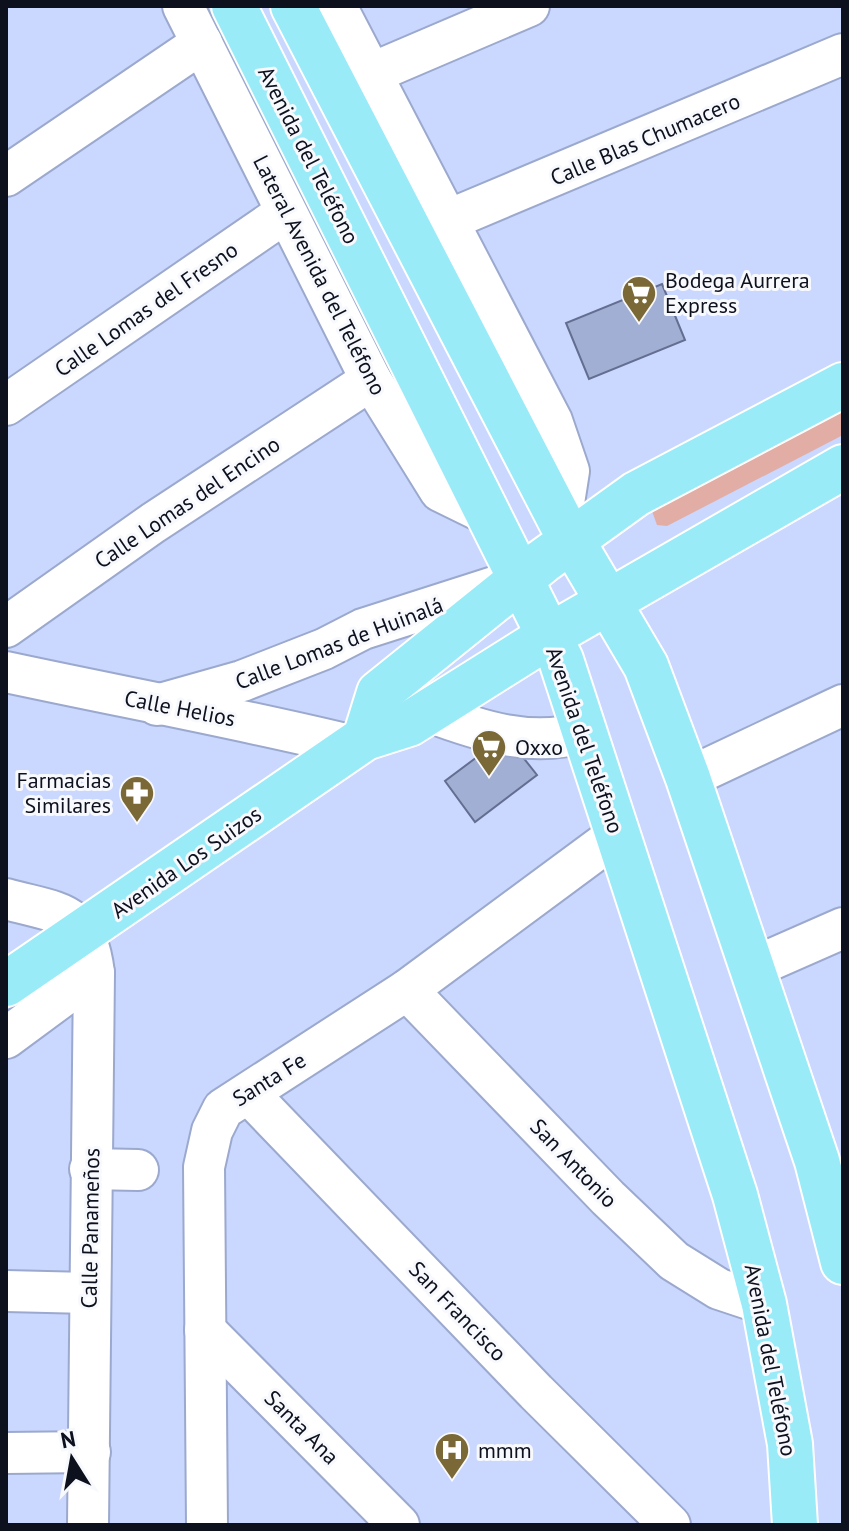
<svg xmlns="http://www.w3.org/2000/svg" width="849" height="1531" font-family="'PT Sans',sans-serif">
<rect width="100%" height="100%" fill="#cad7fe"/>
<polygon fill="#e2ada4" points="843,408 843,435 667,526 657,525 652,511 659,504"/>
<g fill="#a2afd4" stroke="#636e91" stroke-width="2">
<polygon points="662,284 685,340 589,379 566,323"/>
<polygon points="497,742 514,746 537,775 475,822 445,781"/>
</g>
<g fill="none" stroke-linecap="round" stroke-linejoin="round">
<g stroke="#9ca9ce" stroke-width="44">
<g id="minor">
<polyline points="183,6 371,380 440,491 489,515"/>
<polyline points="336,6 552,421 569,471 561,522"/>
<polyline points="370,74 529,6"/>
<polyline points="6,176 202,43"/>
<polyline points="446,221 843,54"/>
<polyline points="6,405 285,213"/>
<polyline points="6,627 153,523 371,380"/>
<path d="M6,672C122,697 238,718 353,746"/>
<polyline points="157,705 242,681 324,649 363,629 516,580"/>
<path d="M429,712C480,731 531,748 585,732"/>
<polyline points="688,778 843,705"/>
<path d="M6,899C60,914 86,909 94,973L88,1525"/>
<polyline points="752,968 843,928"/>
<polyline points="407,990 608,1198 674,1261 719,1289 764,1304"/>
<polyline points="6,1038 94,973"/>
<polyline points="249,1094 536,1392 670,1525"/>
<polyline points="90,1169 138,1170"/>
<polyline points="6,1291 88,1293"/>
<polyline points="205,1330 399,1525"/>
<polyline points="6,1453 90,1452"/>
<polyline points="207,1525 204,1167 212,1131 223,1109 407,990 618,834"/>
</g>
</g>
<g stroke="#fff" stroke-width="48">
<g id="major">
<polyline points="234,6 561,660 735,1195 764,1304 790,1444 795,1525"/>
<polyline points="293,6 561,522 646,666 688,778 817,1161 843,1262"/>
<polyline points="365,738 379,693 543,561 636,494 843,385"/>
<polyline points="6,984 365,738 409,724 549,636 843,467"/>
</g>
</g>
<use href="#minor" stroke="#fff" stroke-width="40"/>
<use href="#major" stroke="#9aebf8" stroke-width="44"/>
</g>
<defs>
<g id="supermarket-pin" transform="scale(1.8)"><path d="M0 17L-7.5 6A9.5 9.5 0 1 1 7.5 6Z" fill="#7a6836" stroke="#f8f9fd"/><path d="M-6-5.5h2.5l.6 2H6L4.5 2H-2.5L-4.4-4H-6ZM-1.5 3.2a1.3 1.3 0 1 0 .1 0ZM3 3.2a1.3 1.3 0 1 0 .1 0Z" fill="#fff"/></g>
<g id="pharmacy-pin" transform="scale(1.8)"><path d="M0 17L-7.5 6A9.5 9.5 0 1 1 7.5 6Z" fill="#7a6836" stroke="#f8f9fd"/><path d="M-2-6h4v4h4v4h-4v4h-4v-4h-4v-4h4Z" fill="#fff"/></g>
<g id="hospital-pin" transform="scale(1.8)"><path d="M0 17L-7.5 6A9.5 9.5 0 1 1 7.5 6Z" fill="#7a6836" stroke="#f8f9fd"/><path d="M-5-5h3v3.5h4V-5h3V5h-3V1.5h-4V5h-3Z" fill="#fff"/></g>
</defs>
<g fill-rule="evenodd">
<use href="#supermarket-pin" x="639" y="293"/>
<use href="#supermarket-pin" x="489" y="747"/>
<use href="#pharmacy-pin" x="137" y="793"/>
<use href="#hospital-pin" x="452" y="1450"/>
</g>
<g text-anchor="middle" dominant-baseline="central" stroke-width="6" stroke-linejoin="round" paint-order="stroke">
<g font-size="22" fill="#0d111e" stroke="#f8f9fd">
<text transform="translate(645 139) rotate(-23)">Calle Blas Chumacero</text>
<text transform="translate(309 155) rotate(63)">Avenida del Teléfono</text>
<text transform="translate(320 275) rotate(63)">Lateral Avenida del Teléfono</text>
<text transform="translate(146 309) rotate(-35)">Calle Lomas del Fresno</text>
<text transform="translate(187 502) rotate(-34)">Calle Lomas del Encino</text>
<text transform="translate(339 643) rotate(-21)">Calle Lomas de Huinalá</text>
<text transform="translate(180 708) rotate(11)">Calle Helios</text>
<text transform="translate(585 740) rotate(71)">Avenida del Teléfono</text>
<text transform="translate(186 862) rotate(-35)">Avenida Los Suizos</text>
<text transform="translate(269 1079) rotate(-32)">Santa Fe</text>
<text transform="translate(574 1163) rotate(46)">San Antonio</text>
<text transform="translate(90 1228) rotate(-89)">Calle Panameños</text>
<text transform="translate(458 1311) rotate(46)">San Francisco</text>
<text transform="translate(771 1360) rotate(79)">Avenida del Teléfono</text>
<text transform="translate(302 1427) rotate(45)">Santa Ana</text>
</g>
<g font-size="22" fill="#0d111e" stroke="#f8f9fd" text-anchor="start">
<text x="665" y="280">Bodega Aurrera<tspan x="665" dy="25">Express</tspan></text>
<text x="515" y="747">Oxxo</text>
<text x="111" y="780" text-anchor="end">Farmacias<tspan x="111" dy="25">Similares</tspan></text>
<text x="478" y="1450">mmm</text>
</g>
</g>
<rect width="849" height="1531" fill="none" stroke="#0d111e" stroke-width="16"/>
<g transform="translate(72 1459) rotate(349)" stroke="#f8f9fd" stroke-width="6" paint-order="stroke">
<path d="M0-6L14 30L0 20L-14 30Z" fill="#0d111e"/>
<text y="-12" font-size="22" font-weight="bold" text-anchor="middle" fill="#0d111e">N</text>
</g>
</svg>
